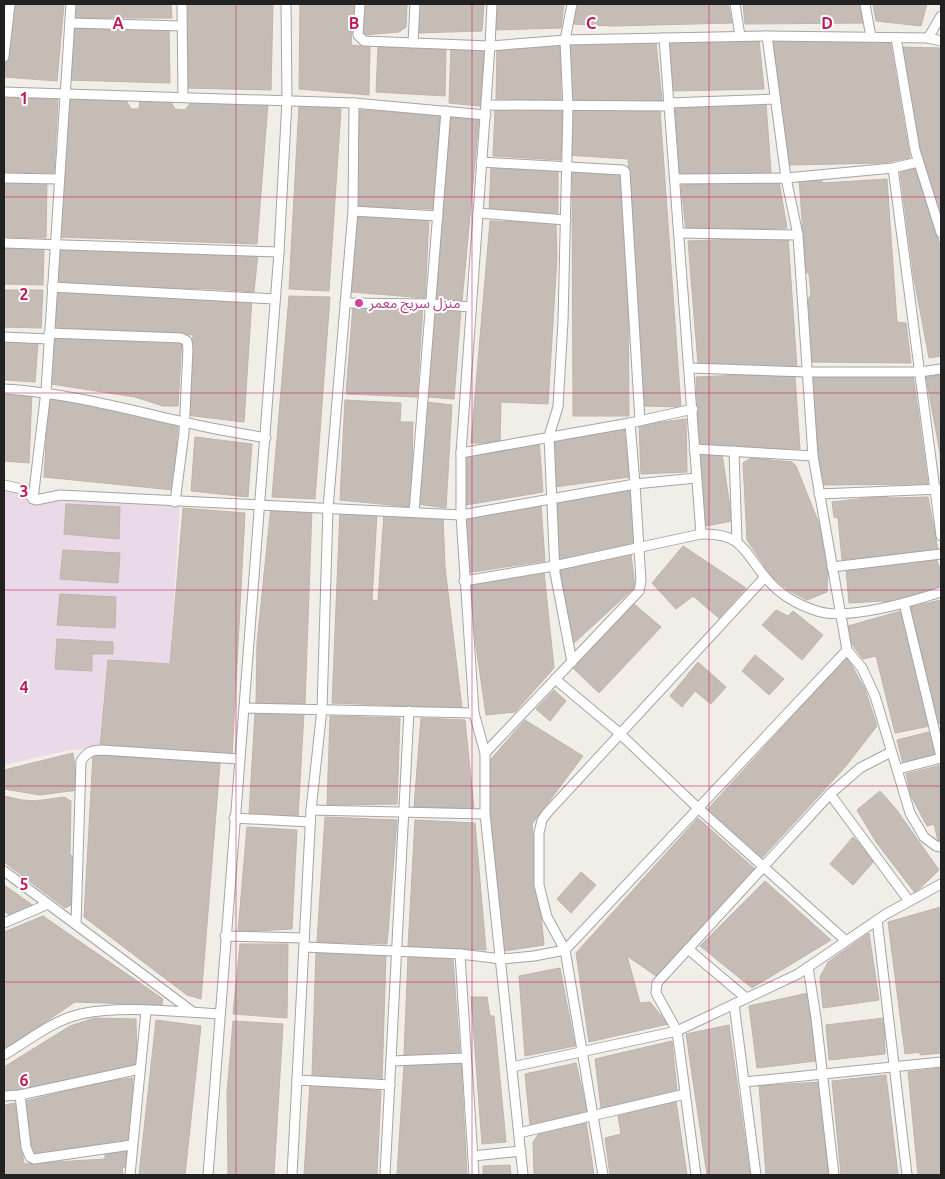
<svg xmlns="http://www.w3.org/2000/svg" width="945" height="1179" font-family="Ubuntu,'Noto Sans Arabic',sans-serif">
<rect width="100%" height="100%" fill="#f1ede7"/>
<polygon fill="#ead9e9" points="4,487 25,491 29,500 44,495 180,503 170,664 108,660 100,748 69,750 4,765"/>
<g fill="#c6bcb6" stroke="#c3b2a9">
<polygon points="12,4 64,4 57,81 4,77"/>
<polygon points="73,4 171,4 172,18 77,18 72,12"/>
<polygon points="186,4 273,4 271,90 186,88"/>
<polygon points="300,4 354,4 351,45 370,47 369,95 299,89"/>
<polygon points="364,4 407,4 406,27 399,32 363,35"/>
<polygon points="416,4 484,4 482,31 416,33"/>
<polygon points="494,4 564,4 561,28 494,30"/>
<polygon points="574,4 728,4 732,23 613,26 573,24"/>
<polygon points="743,4 863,4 866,23 745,24"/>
<polygon points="873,4 927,4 921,26 876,21"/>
<polygon points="71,27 169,27 170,83 67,80"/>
<polygon points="772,39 890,41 910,158 883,163 789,165 780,114"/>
<polygon points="759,40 764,89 672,91 668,41"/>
<polygon points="560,42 561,100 496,99 497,46"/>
<polygon points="656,42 662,101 569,100 568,44"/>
<polygon points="446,45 445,96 376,92 378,47"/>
<polygon points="901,47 941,48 941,223 918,153"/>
<polygon points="451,48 484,51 480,106 449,103"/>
<polygon points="4,98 58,99 54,173 4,172"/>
<polygon points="67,99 126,100 131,109 139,109 140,100 170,100 175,109 185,110 191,102 268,103 257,244 58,237"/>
<polygon points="766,103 771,172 680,176 675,105"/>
<polygon points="299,105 341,109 329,291 289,289"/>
<polygon points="495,108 563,109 561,160 493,156"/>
<polygon points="571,108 660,110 681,407 644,406 628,159 568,155"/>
<polygon points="360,110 440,115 433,209 355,206"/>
<polygon points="451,114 479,118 462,302 436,301"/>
<polygon points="491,166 558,168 558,213 489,213"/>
<polygon points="916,168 941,248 941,356 929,358 914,279 900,171"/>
<polygon points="572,172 621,172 628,306 629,416 573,416"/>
<polygon points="820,178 823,183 887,179 897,322 906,323 911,363 810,362 807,302 811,294 809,274 806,272 799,179"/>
<polygon points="4,181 47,181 46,238 4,237"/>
<polygon points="779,181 787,228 686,231 681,185"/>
<polygon points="354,216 429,218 425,298 351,292"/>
<polygon points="490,221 556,223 557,257 548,404 501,402 500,443 471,443"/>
<polygon points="788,237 797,368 698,364 688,241"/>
<polygon points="4,248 44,249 43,285 4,284"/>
<polygon points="57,248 258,253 254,292 214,289 55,285"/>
<polygon points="4,290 43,290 41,328 4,327"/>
<polygon points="55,291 252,298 244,422 186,415 193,335 90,329 53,329"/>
<polygon points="289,296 330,297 315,499 272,497"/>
<polygon points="423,305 417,397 346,394 353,306"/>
<polygon points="433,307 461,309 454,399 427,397"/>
<polygon points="52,335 182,339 178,406 163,406 135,397 51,384"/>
<polygon points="4,342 38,343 35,382 4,380"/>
<polygon points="913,374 928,484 822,485 811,377"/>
<polygon points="742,375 793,376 795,377 800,449 699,447 696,377"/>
<polygon points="941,375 941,480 940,453 926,377"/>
<polygon points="4,391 32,392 29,463 4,461"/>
<polygon points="49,394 178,424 173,490 44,477"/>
<polygon points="345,400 401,403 400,422 413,422 411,507 340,500"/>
<polygon points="426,402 452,405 446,508 417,504"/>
<polygon points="686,419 687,472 641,474 639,425"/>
<polygon points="624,427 629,477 554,487 552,436"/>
<polygon points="195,437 252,444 248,497 191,491"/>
<polygon points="539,440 543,492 466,505 465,453"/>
<polygon points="722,453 732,521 706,526 698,455"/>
<polygon points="751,458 792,462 796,466 820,526 828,567 827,592 807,600 788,590 771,576 747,540 743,463"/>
<polygon points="633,488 635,548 558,561 555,502"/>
<polygon points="885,496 890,498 928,497 938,550 842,560 838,518 834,517 832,502"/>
<polygon points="66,504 120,507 119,539 64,534"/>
<polygon points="541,504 545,561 466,573 466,517"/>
<polygon points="271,506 312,508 305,704 256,705 257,643"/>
<polygon points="183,508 245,513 232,758 100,748 108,660 170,664"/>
<polygon points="340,511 377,514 372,600 378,601 384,513 443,516 445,567 462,708 332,703"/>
<polygon points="683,546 746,588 719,618 693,596 676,609 652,583"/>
<polygon points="63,550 120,553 118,583 60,579"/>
<polygon points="631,554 635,587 573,644 560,570"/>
<polygon points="936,558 941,572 941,591 886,604 882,601 849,603 846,569"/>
<polygon points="544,572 554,668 515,712 486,715 467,584"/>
<polygon points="60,594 116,597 115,628 57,625"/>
<polygon points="941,600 941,723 937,724 911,607"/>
<polygon points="633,603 661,627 599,693 572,667"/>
<polygon points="776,610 788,616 793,611 823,635 802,660 762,625"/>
<polygon points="901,611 930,726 895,733 876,656 863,659 851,643 848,626"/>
<polygon points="57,639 113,642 113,654 92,654 92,671 55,669"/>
<polygon points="755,655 784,679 769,695 742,671"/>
<polygon points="847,657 865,689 877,726 846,766 761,859 706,811"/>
<polygon points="698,662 726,687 711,704 695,691 682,707 670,696"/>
<polygon points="554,690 566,701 550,721 536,709"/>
<polygon points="255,713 304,713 298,817 249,814"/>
<polygon points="330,716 400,718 397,804 327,805"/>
<polygon points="421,718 465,720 474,808 414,807"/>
<polygon points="525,720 583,756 532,824 544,945 504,951 489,800 491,759"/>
<polygon points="933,731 941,756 903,764 897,740"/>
<polygon points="73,753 78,790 40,795 4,789 4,770"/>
<polygon points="93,755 220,763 201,999 187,995 84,917"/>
<polygon points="941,765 941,841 938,841 934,824 927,826 911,796 906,774"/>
<polygon points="880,791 896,809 939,870 915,893 876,842 857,810"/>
<polygon points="4,796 22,800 36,801 64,797 71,801 70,854 74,858 71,905 65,908 4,862"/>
<polygon points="325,817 397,820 387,944 317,942"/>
<polygon points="698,818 756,870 656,976 627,956 640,1003 650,1002 668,1024 589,1042 576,953"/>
<polygon points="415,820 475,823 486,950 408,947"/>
<polygon points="247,827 297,830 292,929 238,932"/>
<polygon points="853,837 875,860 853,885 830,864"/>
<polygon points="581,872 596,885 571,913 557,899"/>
<polygon points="765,881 831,940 752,988 700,946"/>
<polygon points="4,885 34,906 13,918 4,911"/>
<polygon points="941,907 941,1053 920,1055 920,1052 905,1054 888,922"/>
<polygon points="43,916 163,999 162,1005 75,1002 4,1050 4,932"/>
<polygon points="869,933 879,1000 823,1008 820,977 828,962"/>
<polygon points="240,944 288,944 287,1018 233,1014"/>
<polygon points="316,951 386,954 382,1082 312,1075"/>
<polygon points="408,955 453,959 460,1055 404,1056"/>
<polygon points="560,968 575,1046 525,1056 519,976"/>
<polygon points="808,993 816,1061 757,1068 749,1006"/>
<polygon points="471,997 487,997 490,1016 494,1016 506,1142 482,1144"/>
<polygon points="95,1018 136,1019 137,1066 17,1092 4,1092 4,1067 70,1026"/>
<polygon points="884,1018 885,1054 829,1060 826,1025"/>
<polygon points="156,1020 201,1026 185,1175 139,1175"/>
<polygon points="233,1021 283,1024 274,1175 228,1175 227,1093"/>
<polygon points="729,1025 750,1175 707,1175 686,1034"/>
<polygon points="672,1041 677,1091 601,1108 595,1059"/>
<polygon points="461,1062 467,1175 397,1175 404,1066"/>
<polygon points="576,1063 587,1111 530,1125 525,1074"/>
<polygon points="941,1068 941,1175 918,1175 908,1072"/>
<polygon points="886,1075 898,1175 841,1175 832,1081"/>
<polygon points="133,1078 130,1139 33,1155 26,1101 103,1082"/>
<polygon points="820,1082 828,1175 766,1175 759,1086"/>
<polygon points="310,1083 381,1091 377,1175 304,1175"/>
<polygon points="676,1101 687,1175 610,1175 605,1138 621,1134 618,1116"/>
<polygon points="15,1103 24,1164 105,1159 105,1154 126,1151 128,1167 122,1168 123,1175 4,1175 4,1105"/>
<polygon points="586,1121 594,1175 534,1175 533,1142 539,1133"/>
<polygon points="510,1165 511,1175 483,1175 483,1166"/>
</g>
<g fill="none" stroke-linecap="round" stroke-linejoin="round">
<g stroke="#a5a5a5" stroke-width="11">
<g id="minor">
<polyline points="182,4 183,96"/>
<polyline points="360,4 358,35 364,41 490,46 492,4"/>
<polyline points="572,4 565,40 568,108 563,321 558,407 549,436 555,573 572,662"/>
<polyline points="735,4 740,36"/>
<polyline points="865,4 871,37"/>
<polyline points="70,23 182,26"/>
<polyline points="767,36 786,178 893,168 918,162"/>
<polyline points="664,38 701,534"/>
<polyline points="896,38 915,150 941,233"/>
<polyline points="928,38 941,16"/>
<polyline points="413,43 415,4"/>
<polyline points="4,57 10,4"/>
<polyline points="4,92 354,103 486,115"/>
<polyline points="669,103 775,99"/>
<polyline points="487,105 669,106"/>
<polyline points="481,162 623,170 625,172 640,421"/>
<polyline points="893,168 941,536"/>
<polyline points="4,178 58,179"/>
<polyline points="675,179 786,178 798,235 813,456 847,650 862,668 875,696 910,813 924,837 936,846 941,847"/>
<polyline points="353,211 438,216"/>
<polyline points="478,213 566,220"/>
<polyline points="679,233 798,235"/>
<polyline points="4,243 279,252"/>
<polyline points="52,287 275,299"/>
<polyline points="345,303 431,304 471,307"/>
<polyline points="49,333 181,338 187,341 188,349 184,433 175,502"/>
<polyline points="4,337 49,339"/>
<polyline points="690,368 807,372 920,372 941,369"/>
<path d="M4,389C72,393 136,412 202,426C224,431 245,434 266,438"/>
<polyline points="694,449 813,456"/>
<polyline points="734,451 737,541"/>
<polyline points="461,453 630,423"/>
<polyline points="4,485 22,489 36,500 60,495 461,515 635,484 630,423 693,409"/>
<polyline points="819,494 941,489"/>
<polyline points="33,499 46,391 71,4"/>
<polyline points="414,512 446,111"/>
<polyline points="832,567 941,554"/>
<path d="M464,581L554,566L701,534C743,533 743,551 766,578C779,594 798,605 817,611C848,621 910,602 941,592"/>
<polyline points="904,603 941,757"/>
<polyline points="555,679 617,731 698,808 846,941"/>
<polyline points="245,708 474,713"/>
<polyline points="485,753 639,591 641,581 635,484 696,478"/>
<polyline points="899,769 941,758"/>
<polyline points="830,794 909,901"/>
<polyline points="311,810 485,814"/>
<polyline points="234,818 310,822"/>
<polyline points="4,871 193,1012"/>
<polyline points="877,920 907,1175"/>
<polyline points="4,923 48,904"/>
<path d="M76,924L81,761C87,752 92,750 102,750L239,759"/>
<polyline points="225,936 304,938"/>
<polyline points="304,947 460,954 502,959 534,956 565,950 847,650"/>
<polyline points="688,949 746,998"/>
<polyline points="460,954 474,1175"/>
<polyline points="808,967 816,1018 834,1175"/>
<polyline points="734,1004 756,1175"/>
<path d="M4,1055C28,1041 53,1020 81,1014C120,1005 179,1012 219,1014"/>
<polyline points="391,1061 466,1058"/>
<polyline points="512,1067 677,1031 798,974 886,914 941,884"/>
<polyline points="297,1080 390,1085"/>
<polyline points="744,1082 941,1062"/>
<polyline points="20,1095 26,1147 30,1157 34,1159 132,1145"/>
<polyline points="4,1096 20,1095 140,1069"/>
<polyline points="519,1133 685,1094"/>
<polyline points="473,1156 521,1151"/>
<polyline points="130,1175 146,1011"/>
<polyline points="208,1175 279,252 287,100 286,4"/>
<polyline points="292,1175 311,810 322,709 328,508 353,211 354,103"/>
<polyline points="385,1175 409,711"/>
<polyline points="523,1175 485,814 485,753 474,713 461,515 461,453 490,46 565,40 767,36 928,38 941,41"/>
<polyline points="603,1175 565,950 547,917 539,885 539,833 542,820 547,813 765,577"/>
<polyline points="696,1175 677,1031 656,993 657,983 830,794 860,768 891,752"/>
</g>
</g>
<use href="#minor" stroke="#fff" stroke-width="9"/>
</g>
<path fill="none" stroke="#c2185b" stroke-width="1" stroke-opacity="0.55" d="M236,4V1175M472,4V1175M709,4V1175M4,197H941M4,393H941M4,590H941M4,786H941M4,982H941"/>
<circle fill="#d1479c" stroke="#fff" stroke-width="2" cx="359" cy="303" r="5"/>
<g text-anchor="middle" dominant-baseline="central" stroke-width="4" stroke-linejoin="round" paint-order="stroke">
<g font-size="14" fill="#b23c85" stroke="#fff" text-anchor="start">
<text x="369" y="303">منزل سريح معمر</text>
</g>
</g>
<g font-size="16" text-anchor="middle" font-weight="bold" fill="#c2185b" stroke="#fff" stroke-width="4" stroke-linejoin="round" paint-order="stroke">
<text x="118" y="29">A</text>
<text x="354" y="29">B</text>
<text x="591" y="29">C</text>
<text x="827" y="29">D</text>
<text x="24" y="104">1</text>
<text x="24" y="300">2</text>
<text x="24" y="497">3</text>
<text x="24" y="693">4</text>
<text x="24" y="890">5</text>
<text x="24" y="1086">6</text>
</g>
<rect width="945" height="1179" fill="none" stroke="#212121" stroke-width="10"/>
</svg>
